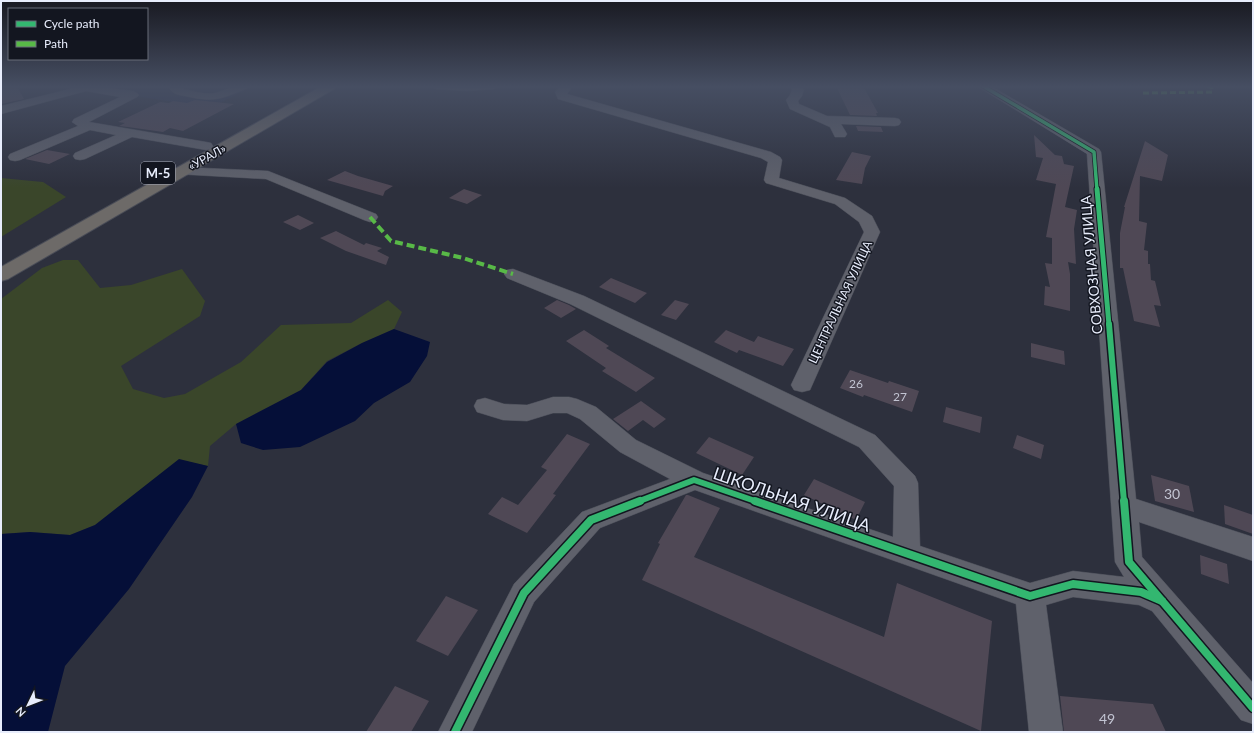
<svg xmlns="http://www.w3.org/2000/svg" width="1254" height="733" font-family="Lato,sans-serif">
<rect width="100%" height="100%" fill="#2d303d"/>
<polygon fill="#2d344f" points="93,86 253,86 210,108 87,88"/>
<g fill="#3a462a">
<polygon points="1,178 43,182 66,197 1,237"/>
<polygon points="63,260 78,260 100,288 131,285 182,269 205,301 200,316 121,366 133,389 164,398 185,394 241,362 281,325 351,323 388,300 402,312 394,329 362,343 327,361 301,390 236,424 210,446 208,466 179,460 95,525 70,535 30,532 1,534 1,299 42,268"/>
</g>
<g fill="#050f38">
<polygon points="394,329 430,342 427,356 410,382 374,403 355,421 300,447 263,450 241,443 236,424 301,390 327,362 362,343"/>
<polygon points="179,459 208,466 192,497 129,589 65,666 48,732 1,732 1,534 30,532 70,535 95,525"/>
</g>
<g fill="#4f4855">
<polygon points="1,86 17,86 24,99 1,104"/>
<polygon points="836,86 863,86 878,113 876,113 877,116 850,115"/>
<polygon points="195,100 234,104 183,131 170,128 163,132 128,127 119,126 125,123 118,122 160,102 169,103 173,101 187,103"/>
<polygon points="856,126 881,127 883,132 858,131"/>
<polygon points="1034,135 1055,155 1062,156 1064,164 1074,166 1065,207 1077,210 1074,229 1076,264 1068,262 1070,274 1070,311 1044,305 1045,286 1050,287 1045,263 1052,264 1052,238 1046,237 1056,184 1036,180 1043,158 1036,157"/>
<polygon points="1145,141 1168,155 1162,181 1140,176 1139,221 1147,223 1144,250 1148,251 1148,264 1150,264 1151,280 1155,281 1161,306 1154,305 1160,327 1134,321 1123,268 1120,268 1120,233 1125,207 1124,207"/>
<polygon points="47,150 70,154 49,164 25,159"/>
<polygon points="852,152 871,156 865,168 862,184 836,180"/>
<polygon points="345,171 358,176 393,186 385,191 383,196 327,180"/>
<polygon points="464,189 482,195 467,204 449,198"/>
<polygon points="298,215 314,223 300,230 283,222"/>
<polygon points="336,231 364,245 366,243 382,248 377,251 389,257 386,265 346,251 320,238"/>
<polygon points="611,278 647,293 635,303 599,287"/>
<polygon points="557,300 569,305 576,309 561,318 544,308"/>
<polygon points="675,300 689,304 676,320 661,315"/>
<polygon points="584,330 609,346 606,348 655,378 636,392 602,371 606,368 566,341"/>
<polygon points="726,330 754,342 758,336 794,349 783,366 739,350 737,353 714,342"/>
<polygon points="1031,343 1064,351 1065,365 1031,357"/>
<polygon points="850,370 888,383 889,381 919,391 912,412 864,395 863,397 840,388"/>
<polygon points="641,401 666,419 654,428 643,420 628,431 613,419"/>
<polygon points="946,407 982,417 980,433 943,422"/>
<polygon points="567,434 590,444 553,494 556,495 527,533 488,514 502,497 518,505 547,470 541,467"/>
<polygon points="1017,435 1044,445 1041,459 1013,448"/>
<polygon points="709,437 754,457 742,475 696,453"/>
<polygon points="1151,475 1189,486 1194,512 1155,501"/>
<polygon points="814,479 865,502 856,520 804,495"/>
<polygon points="686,495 688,495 720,508 694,557 884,637 897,583 992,621 981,731 642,580 660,544 658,543"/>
<polygon points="1224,505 1253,515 1253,534 1225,524"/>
<polygon points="1200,555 1227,564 1229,584 1201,574"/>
<polygon points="446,596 478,610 448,656 416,641"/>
<polygon points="395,686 429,701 411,732 366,732"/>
<polygon points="1060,696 1153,704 1166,732 1064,732"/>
</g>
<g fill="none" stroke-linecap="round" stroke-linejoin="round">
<g stroke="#494c57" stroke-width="1">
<g id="minor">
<polygon points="67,86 95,86 133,91 137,93 139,95 137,97 89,122 206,142 211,143 213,146 211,149 206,150 132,137 85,159 80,160 75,159 73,156 75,153 116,135 90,130 20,160 15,161 10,160 8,157 10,154 78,126 72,122 74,119 120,97 86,91 1,114 1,106 70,89"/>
<path d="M171,86H186L183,89C194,91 205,95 215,93C230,89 233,85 250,86L248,88C221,99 215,103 185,96C178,95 173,94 169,88Z"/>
<polygon points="431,86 499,86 497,88 493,89 467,91 437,89 433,88"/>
<polygon points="561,86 573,86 567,94 771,152 780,157 782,160 779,178 845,198 872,216 880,232 810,390 802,392 794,390 791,385 864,232 859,222 835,204 766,183 764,180 768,162 761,158 558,99 555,92"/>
<polygon points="789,86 801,86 804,89 802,96 798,101 799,104 827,116 895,118 899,119 901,122 899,125 895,126 841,124 847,134 845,137 835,137 830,127 790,109 786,100 790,95 792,90"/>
<polygon points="977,86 991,86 1099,149 1101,152 1136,499 1253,537 1253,561 1139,522 1142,557 1253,683 1253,724 1241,720 1152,611 1139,605 1073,597 1046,605 1063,732 1029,732 1016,604 695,490 600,528 534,602 472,732 438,732 514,584 582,512 670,479 620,452 580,419 567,413 553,413 527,421 503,420 477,412 474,406 477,400 485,398 504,404 527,405 553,397 569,397 577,399 596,407 636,440 703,473 893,537 894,486 859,447 570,304 507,278 504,274 507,270 513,269 584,296 875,435 915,476 918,483 920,546 1030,583 1073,571 1124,577 1115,562 1087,154"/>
<polygon points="181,167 268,171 376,214 378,217 376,220 370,222 364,220 266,179 176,174 174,171 176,168"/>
</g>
</g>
<g stroke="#494c57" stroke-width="2">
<polygon id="highway" points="322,86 336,86 334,89 8,279 1,281 1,267"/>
</g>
<use href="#minor" fill="#5f616b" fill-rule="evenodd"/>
<use href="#highway" fill="#6d6a68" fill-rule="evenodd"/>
<polyline stroke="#58b947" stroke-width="3" stroke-dasharray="6 3" stroke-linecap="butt" points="1143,93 1212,92 1212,88 1207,86"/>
<polyline stroke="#58b947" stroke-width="4" stroke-dasharray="8 4" stroke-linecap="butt" points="370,217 391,241 463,258 513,274"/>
<g stroke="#131620" stroke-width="5">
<polyline id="cycleway-far3" points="983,86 1094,152 1097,190"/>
</g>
<g stroke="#131620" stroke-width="7">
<polyline id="cycleway-far2" points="1097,189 1109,325"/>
</g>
<g stroke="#131620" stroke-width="9">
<g id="cycleway-far1">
<polyline points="1109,324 1124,502"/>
<polyline points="637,502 694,480 758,502"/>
</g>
</g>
<g stroke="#131620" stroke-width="11">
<g id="cycleway">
<polyline points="755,501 1030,596 1073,584 1141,592 1162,601"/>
<polyline points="1124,501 1129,562 1253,708"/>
<polyline points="455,732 524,593 591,520 640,501"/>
</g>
</g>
<use href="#cycleway-far3" stroke="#33b770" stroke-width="3.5"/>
<use href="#cycleway-far2" stroke="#33b770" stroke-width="5"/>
<use href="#cycleway-far1" stroke="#33b770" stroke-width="6"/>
<use href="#cycleway" stroke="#33b770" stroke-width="8"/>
</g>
<linearGradient id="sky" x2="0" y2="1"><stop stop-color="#191a22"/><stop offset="0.46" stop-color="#464e62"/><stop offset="1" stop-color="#464e62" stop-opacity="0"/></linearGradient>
<rect width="1254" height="188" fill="url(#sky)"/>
<g text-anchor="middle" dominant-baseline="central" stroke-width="3" stroke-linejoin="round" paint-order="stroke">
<g font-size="12" fill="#e8edfc" stroke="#131620">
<text transform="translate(207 157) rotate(-29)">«УРАЛ»</text>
<text transform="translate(840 302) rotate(-65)">ЦЕНТРАЛЬНАЯ УЛИЦА</text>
</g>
<g font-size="12" fill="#c2c4d2">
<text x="856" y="383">26</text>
<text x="900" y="396">27</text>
</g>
<rect fill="#131620" stroke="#a8acba" stroke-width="1" x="141" y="162" width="34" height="22" rx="3"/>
<g font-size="13" font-weight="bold" fill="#e8edfc">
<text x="158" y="173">М-5</text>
</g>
<g font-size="14" fill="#e8edfc" stroke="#131620">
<text transform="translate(1091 265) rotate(-95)">СОВХОЗНАЯ УЛИЦА</text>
</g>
<g font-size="14" fill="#c2c4d2">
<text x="1172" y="493">30</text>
<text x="1107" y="718">49</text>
</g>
<g font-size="17" fill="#e8edfc" stroke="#131620">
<text transform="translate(792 499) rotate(19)">ШКОЛЬНАЯ УЛИЦА</text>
</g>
</g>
<rect width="1254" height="733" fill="none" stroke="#e8edfc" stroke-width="4"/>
<rect x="8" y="8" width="140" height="52" fill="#131620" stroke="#686c78"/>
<rect x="16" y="21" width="20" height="6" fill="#33b770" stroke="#686c78"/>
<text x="44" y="28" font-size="12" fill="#e8edfc">Cycle path</text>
<rect x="16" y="41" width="20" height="6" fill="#58b947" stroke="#686c78"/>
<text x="44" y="48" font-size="12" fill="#e8edfc">Path</text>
<g transform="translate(28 705) rotate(227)" stroke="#131620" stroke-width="3" paint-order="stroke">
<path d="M0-3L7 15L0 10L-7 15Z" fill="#e8edfc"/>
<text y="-6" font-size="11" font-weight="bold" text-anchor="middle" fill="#e8edfc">N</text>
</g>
</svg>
